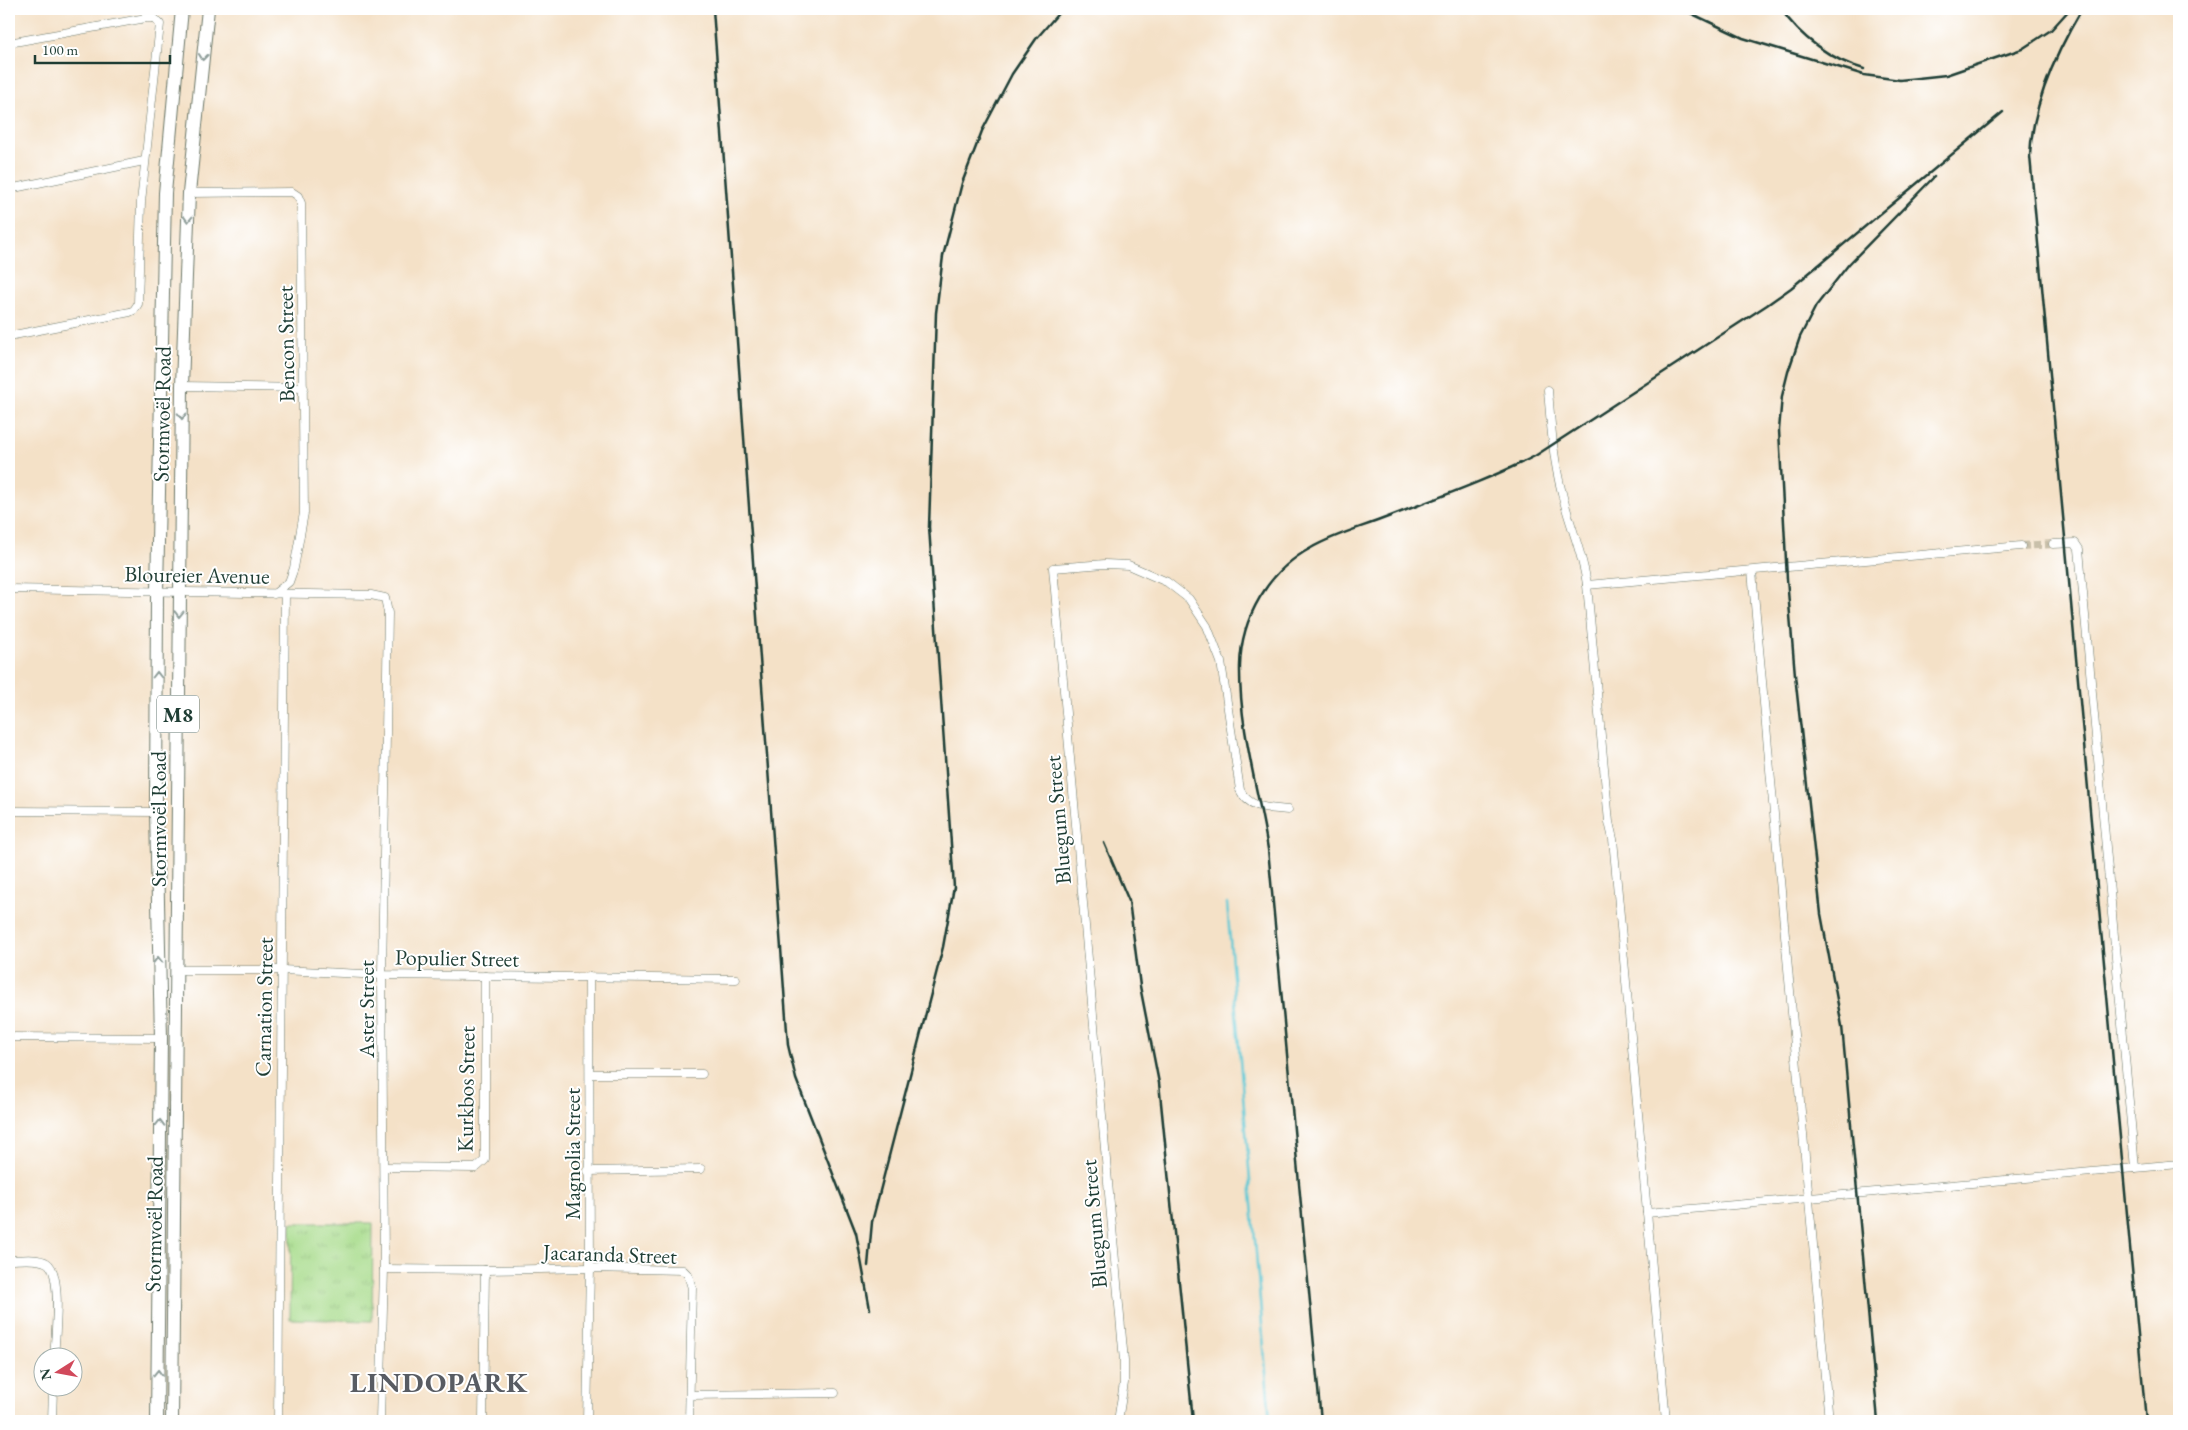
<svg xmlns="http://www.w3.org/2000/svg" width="2188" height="1430" font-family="'EB Garamond',serif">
<defs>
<pattern id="grass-tufts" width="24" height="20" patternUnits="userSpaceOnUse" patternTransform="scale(1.25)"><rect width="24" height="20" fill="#a8dc8c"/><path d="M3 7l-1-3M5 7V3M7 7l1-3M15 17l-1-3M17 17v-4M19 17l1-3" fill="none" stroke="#90be79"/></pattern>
</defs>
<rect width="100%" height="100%" fill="#fff"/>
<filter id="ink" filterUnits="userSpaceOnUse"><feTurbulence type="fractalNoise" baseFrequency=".02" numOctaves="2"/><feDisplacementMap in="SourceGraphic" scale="10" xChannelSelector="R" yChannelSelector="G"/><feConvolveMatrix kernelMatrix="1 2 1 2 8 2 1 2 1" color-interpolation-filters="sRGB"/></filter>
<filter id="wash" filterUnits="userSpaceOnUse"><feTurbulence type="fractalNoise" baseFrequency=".0096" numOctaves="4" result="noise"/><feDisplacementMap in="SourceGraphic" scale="20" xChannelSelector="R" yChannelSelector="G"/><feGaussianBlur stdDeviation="1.12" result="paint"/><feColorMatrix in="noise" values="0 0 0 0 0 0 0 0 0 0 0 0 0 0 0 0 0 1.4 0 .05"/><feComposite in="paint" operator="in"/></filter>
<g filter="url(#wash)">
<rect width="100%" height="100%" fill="#f4e1c7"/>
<polygon fill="url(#grass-tufts)" stroke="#648c60" points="291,1223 373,1223 372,1321 290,1319"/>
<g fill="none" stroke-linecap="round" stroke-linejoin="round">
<polyline stroke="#5cc8d5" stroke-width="2.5" points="1227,903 1270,1421"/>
</g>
</g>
<g filter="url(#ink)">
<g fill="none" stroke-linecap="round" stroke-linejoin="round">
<polyline stroke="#c9c0aa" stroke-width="8" stroke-dasharray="8 4" stroke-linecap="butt" points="2021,546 2053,544"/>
<g stroke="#6a7667" stroke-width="9">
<g id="minor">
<polyline points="9,43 146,18 153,18 160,24 141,202 138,304 134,310 130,312 9,336"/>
<polyline points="9,189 144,161"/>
<polyline points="189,193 292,192 298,196 301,203 304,513 294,568 289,582 274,594"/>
<polyline points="182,386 304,388"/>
<path d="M1548,390C1551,425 1553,459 1562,493C1569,524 1583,553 1587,585L1609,822L1613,839L1666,1421"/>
<polyline points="2053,544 2075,543 2079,549 2135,1168"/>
<polyline points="1752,571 1829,1421"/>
<polyline points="1587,585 2021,546"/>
<polyline points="9,589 371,595 385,598 388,613 382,975 384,1269 380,1421"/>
<polyline points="9,811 156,812"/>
<polyline points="178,970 282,970 382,975 736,979"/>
<polyline points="9,1037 161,1038"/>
<polyline points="590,1074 702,1074"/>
<polyline points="384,1167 476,1168 485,1160 485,976"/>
<polyline points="588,1171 701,1169"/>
<polyline points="1647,1213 2179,1164"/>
<path d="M9,1260C20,1260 37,1257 47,1263C63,1273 55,1339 54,1358"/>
<polyline points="384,1269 485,1270 590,1268 683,1270 688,1275 692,1288 689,1421"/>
<polyline points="690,1395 835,1393"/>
<polyline points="52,1421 53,1388"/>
<polyline points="278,1421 285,594"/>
<polyline points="483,1421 485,1270"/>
<polyline points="587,1421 590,1268 589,977"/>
<path d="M1118,1421L1124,1383V1361L1053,568L1105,564L1128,565L1167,582L1189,599L1207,626L1221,662L1240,790C1249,809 1270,808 1288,810"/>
</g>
</g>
<g stroke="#6a7667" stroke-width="14">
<g id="primary">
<polyline points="157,1421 161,1038 156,812 157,592 165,193 182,9"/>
<polyline points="172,1421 182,386 189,193 208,9"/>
</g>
</g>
<use href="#minor" stroke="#fff" stroke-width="8"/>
<use href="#primary" stroke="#fff" stroke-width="12"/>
<g stroke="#1f3d34" stroke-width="2.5">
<polyline points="713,9 788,1045 796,1079 856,1233 870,1309"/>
<polyline points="1682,9 1743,38 1864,75 1900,80 1946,75 2022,49 2051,30 2070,9"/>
<path d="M1781,9C1800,37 1831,60 1864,69"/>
<path d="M2082,9C2056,53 2032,104 2030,156L2146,1421"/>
<polyline points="1104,843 1129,901 1140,986 1159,1083 1193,1421"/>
<polyline points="868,1266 872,1222 943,947 954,887 929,527 936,313 943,256 962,183 982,131 1012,74 1036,39 1062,9"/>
<path d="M1321,1421L1268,849C1258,788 1239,728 1240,666C1241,618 1268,571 1311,548C1335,534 1363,527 1388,517C1437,498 1488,480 1535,456L1767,305L1791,288L2003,112"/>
<polyline points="1878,1421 1842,1026 1821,914 1795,675 1787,579 1779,430 1782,396 1788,372 1800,337 1816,306 1849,264 1934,177"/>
</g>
</g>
<defs><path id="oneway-chevron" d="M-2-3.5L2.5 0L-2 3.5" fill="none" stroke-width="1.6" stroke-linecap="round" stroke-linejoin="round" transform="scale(1.25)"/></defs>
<g stroke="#8f9e9a">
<use href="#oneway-chevron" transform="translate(203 57) rotate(96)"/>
<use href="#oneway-chevron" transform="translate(188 219) rotate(92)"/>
<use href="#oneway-chevron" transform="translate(182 416) rotate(91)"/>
<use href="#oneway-chevron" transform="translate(179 614) rotate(91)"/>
<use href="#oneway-chevron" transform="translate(157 675) rotate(-90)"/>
<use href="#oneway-chevron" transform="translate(158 960) rotate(-91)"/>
<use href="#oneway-chevron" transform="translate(160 1123) rotate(-89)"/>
<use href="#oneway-chevron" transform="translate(158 1373) rotate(-89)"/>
</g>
</g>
<g text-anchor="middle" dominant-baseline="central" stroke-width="4" stroke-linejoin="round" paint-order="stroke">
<rect fill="#fff" stroke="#627771" stroke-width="1" x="157" y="695.5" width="42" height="37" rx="4"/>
<g font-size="21" font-weight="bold" fill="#1f3d34">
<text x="178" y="714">M8</text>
</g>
<g font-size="22" fill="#1f3d34" stroke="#fff">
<text transform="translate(286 344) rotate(-91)">Bencon Street</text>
<text transform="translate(162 414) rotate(-89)">Stormvoël Road</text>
<text transform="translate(197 575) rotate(1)">Bloureier Avenue</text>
<text transform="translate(158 819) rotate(-90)">Stormvoël Road</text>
<text transform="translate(1058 820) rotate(-95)">Bluegum Street</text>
<text transform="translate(457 958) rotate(1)">Populier Street</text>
<text transform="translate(264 1007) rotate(-89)">Carnation Street</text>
<text transform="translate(366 1009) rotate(-90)">Aster Street</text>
<text transform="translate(466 1089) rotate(-89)">Kurkbos Street</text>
<text transform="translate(572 1154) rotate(-90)">Magnolia Street</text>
<text transform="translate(154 1224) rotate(-89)">Stormvoël Road</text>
<text transform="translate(1094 1224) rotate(-95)">Bluegum Street</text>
<text transform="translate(610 1254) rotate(2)">Jacaranda Street</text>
</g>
<g font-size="28" font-weight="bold" letter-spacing="1" fill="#585c63" stroke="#fff">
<text x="439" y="1382">LINDOPARK</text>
</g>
</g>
<rect width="2188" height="1430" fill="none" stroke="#fff" stroke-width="30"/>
<g transform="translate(58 1372) rotate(259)"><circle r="24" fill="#ffffff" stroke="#a5b1ae"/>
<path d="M0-4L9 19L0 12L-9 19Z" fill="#d1495b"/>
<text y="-8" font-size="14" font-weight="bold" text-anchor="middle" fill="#1f3d34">N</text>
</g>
<path d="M35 55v8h135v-8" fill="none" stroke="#1f3d34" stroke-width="2.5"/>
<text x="42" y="55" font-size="15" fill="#1f3d34" stroke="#ffffff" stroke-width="4" paint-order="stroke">100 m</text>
</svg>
